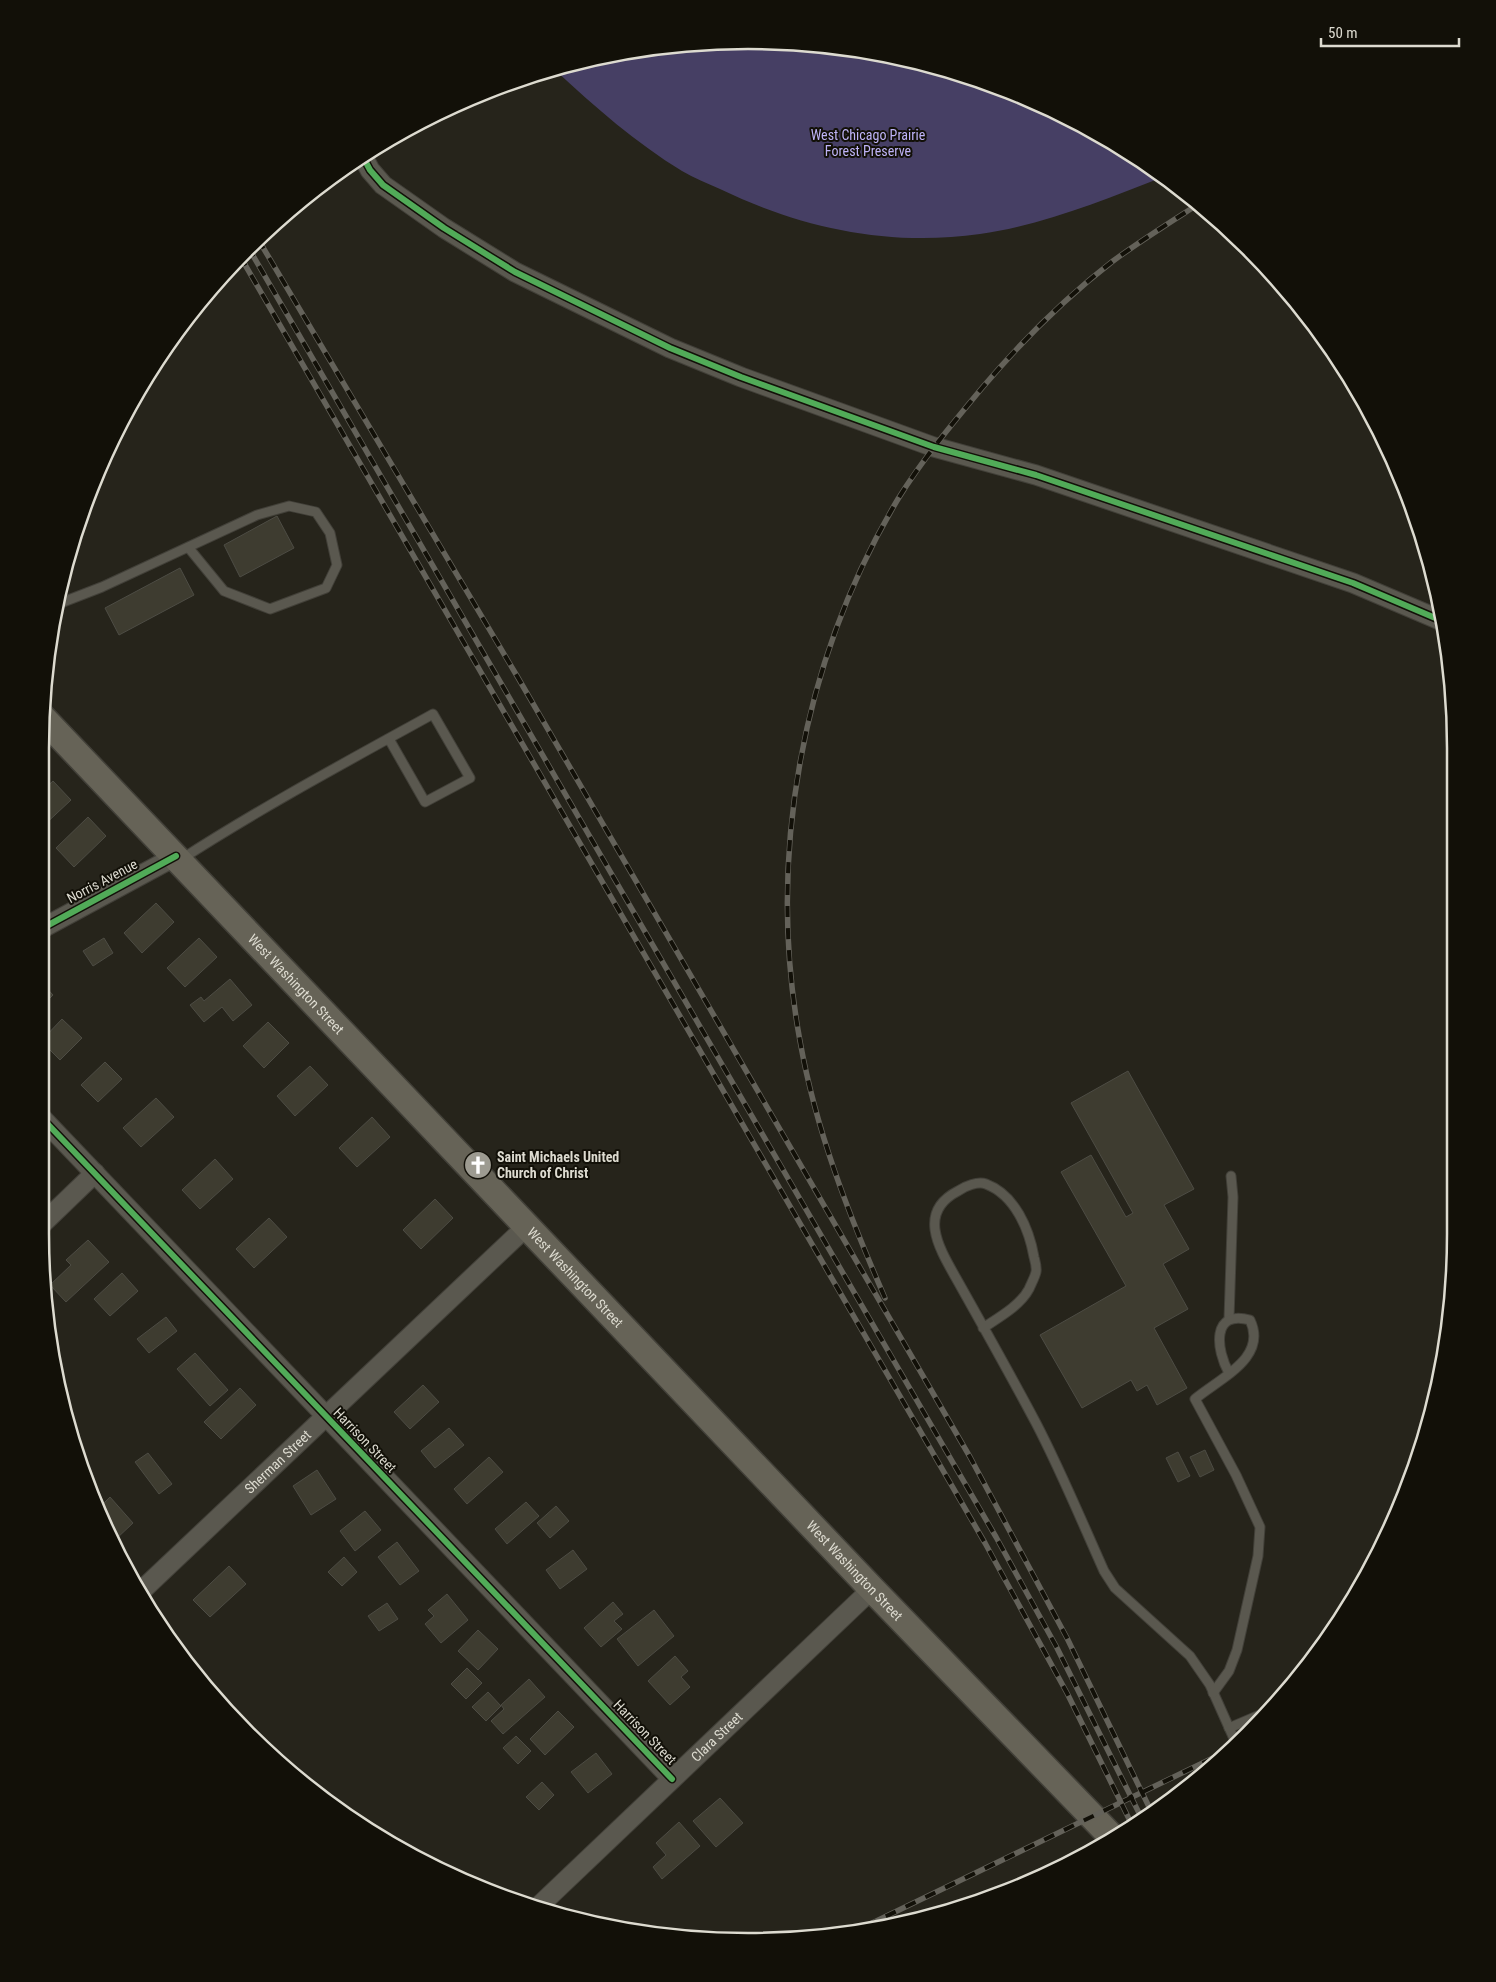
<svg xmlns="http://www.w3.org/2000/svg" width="1496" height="1982" font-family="'Roboto Condensed',sans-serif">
<rect width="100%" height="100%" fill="#26241b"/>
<path fill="#463f64" d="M748,40L886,54L1019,94L1141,159L1163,177C1104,200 1043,225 980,234C889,247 801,228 720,189C707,183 694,178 682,171C636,143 595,107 555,70L610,54Z"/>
<g fill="#3e3c30" stroke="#4d4c44">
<polygon points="277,516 294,548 240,577 224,545"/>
<polygon points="180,568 194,595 119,635 105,608"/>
<polygon points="53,781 71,800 41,828 41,792"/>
<polygon points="88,817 106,836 74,867 56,848"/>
<polygon points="156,903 174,922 142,953 124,933"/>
<polygon points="104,938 113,953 93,966 83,951"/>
<polygon points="199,938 217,957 185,987 167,968"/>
<polygon points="230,979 252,1005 233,1021 222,1007 204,1022 190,1005 201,997 204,1001"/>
<polygon points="41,982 53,995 41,1007"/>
<polygon points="62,1019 82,1038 60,1060 41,1041"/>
<polygon points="268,1022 289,1043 264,1068 243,1046"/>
<polygon points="105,1062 122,1079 98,1102 81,1085"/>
<polygon points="310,1066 328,1085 295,1116 277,1096"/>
<polygon points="1128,1071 1194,1189 1164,1205 1189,1249 1163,1264 1188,1309 1154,1328 1187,1388 1157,1405 1147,1385 1137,1391 1131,1380 1082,1408 1040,1335 1126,1286 1061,1172 1091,1155 1126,1217 1133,1213 1071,1103"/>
<polygon points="156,1098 174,1117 141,1147 123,1128"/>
<polygon points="372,1117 390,1137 357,1167 339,1148"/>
<polygon points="215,1159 233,1179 200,1209 182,1190"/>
<polygon points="435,1199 453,1218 421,1249 403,1230"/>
<polygon points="269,1218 287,1237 254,1268 236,1249"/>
<polygon points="88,1240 109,1262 66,1302 50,1285 71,1265 66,1260"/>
<polygon points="122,1273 138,1291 110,1316 94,1299"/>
<polygon points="166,1317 177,1331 149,1353 137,1339"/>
<polygon points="195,1353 228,1390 210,1406 177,1369"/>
<polygon points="423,1385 439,1402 410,1429 394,1412"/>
<polygon points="240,1388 256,1405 221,1439 204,1422"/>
<polygon points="449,1428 464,1445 435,1468 421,1451"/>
<polygon points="1205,1450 1214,1470 1200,1477 1190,1457"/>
<polygon points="1178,1452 1190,1476 1178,1482 1166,1458"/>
<polygon points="148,1453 172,1484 159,1494 135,1462"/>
<polygon points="489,1457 503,1472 467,1504 454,1489"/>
<polygon points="317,1470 336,1499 311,1515 293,1486"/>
<polygon points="110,1497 133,1523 115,1540 104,1514 106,1512 101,1506"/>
<polygon points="526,1502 539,1516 507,1544 495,1529"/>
<polygon points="556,1506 569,1521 550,1538 537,1523"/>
<polygon points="365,1511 381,1530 355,1551 340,1531"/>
<polygon points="397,1542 419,1571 400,1585 378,1557"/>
<polygon points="573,1550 587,1569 560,1589 546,1570"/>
<polygon points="344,1557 357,1572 342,1586 328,1572"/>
<polygon points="229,1566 246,1584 210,1617 193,1600"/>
<polygon points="447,1594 468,1620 441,1643 425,1624 434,1616 428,1610"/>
<polygon points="613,1602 623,1614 614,1621 622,1629 601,1647 584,1628"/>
<polygon points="387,1603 398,1619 379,1631 368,1616"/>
<polygon points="654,1610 674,1636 638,1666 617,1639"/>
<polygon points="478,1630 498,1649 478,1670 458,1651"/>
<polygon points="675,1656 688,1671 681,1677 690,1687 670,1705 648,1681"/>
<polygon points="467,1668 482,1683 466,1699 451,1684"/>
<polygon points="529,1679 545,1697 503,1734 491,1721 504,1709 501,1705"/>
<polygon points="488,1692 501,1706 486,1721 472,1707"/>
<polygon points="558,1711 574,1727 545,1755 530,1739"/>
<polygon points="516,1736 531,1751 518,1764 503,1748"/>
<polygon points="596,1753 612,1774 588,1793 571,1772"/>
<polygon points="542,1782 554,1795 539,1810 526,1797"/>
<polygon points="720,1798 743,1823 716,1847 693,1821"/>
<polygon points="679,1822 700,1846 662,1879 653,1867 666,1855 656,1843"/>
</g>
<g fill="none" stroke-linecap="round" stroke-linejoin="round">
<g stroke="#424039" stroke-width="11">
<g id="lane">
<polyline points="181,325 186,317"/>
<polyline points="58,604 102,587 257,515 289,506 316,512 330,533 337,565 326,588 270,609 224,591 188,547"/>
<path d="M180,860C262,807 348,761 433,714L470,778L425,802L389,739"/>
<polyline points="1229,1319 1233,1197 1231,1176"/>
<path d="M983,1328C998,1318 1020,1306 1029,1289C1031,1284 1035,1277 1036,1272C1037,1267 1035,1261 1034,1257C1029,1229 1015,1195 986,1184C978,1181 965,1186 958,1191C917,1212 939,1248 956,1278C983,1326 1010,1374 1036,1423C1061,1471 1082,1522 1104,1571L1115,1588L1190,1656L1210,1685L1235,1741"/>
<path d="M1213,1693L1229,1671L1237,1650L1258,1556L1260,1527L1236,1475L1195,1399C1220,1378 1268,1358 1250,1320C1211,1309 1216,1350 1229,1373"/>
<polyline points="1229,1728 1269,1711"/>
</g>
</g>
<g stroke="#424039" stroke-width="21">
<g id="street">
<polyline points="362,155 370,170 383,185 444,228 515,272 670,348 741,377 934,447 1036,475 1353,583 1440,620"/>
<polyline points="41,929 176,856"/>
<polyline points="40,1116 672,1779"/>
<polyline points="40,1226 95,1173"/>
<path id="s1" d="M139,1593L527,1226"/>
<path id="s2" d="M540,1905L872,1589"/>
</g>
</g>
<g stroke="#424039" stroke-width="29">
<g id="secondary">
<path id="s3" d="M41,716L872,1589L1112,1837"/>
</g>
</g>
<use href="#lane" stroke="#5a584f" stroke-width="9"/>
<use href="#street" stroke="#5a584f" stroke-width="19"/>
<use href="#secondary" stroke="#666357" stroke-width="26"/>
<g stroke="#64625a" stroke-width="5.5">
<g id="rail">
<polyline points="258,239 517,676 970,1457 1067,1638 1152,1813"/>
<polyline points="248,247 996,1537 1056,1646 1143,1821"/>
<polyline points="240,256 985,1543 1067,1693 1133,1827"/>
<path d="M885,1298C849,1215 816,1131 800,1041C766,857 802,660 898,499C922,460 952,424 982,388C1021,342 1065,298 1113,261C1140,241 1169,223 1197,205"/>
<polyline points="866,1926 1217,1756"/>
</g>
</g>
<use href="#rail" stroke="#121008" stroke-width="4" stroke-dasharray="11" stroke-linecap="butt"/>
<g stroke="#121008" stroke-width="9">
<g id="cycleway">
<polyline points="362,155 370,170 383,185 444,228 515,272 670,348 741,377 934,447 1036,475 1353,583 1440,620"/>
<polyline points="41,929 176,856"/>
<polyline points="40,1116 672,1779"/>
</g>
</g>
<use href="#cycleway" stroke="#51ab58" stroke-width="6"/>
</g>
<defs>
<g id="church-disc" transform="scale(1.4375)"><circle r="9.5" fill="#9d9b91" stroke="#121008"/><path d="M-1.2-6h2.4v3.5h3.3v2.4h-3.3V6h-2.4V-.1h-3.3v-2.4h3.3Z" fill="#fff"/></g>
</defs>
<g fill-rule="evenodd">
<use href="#church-disc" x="478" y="1165"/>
</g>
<g text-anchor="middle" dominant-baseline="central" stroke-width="4" stroke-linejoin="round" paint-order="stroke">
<g font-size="14" fill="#bfb4f8" stroke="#121008">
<text x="868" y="135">West Chicago Prairie<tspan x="868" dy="16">Forest Preserve</tspan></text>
</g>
<g font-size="14" fill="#dddbd0" stroke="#121008">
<text transform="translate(102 881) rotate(-28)">Norris Avenue</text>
<text stroke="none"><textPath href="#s3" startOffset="370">West Washington Street</textPath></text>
<text stroke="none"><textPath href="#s3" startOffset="775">West Washington Street</textPath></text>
<text transform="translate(365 1440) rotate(46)">Harrison Street</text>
<text stroke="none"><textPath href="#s1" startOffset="191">Sherman Street</textPath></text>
<text stroke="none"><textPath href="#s3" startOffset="1180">West Washington Street</textPath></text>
<text transform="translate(645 1732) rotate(46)">Harrison Street</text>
<text stroke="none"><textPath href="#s2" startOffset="244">Clara Street</textPath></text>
</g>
<g font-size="14" font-weight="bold" fill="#dddbd0" stroke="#121008" text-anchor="start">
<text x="497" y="1157">Saint Michaels United<tspan x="497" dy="16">Church of Christ</tspan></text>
</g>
</g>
<path d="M0 0H1496V1982H0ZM748 49H748A699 699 0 0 1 1447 748V1234A699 699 0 0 1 748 1933H748A699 699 0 0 1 49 1234V748A699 699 0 0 1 748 49Z" fill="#121008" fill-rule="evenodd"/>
<path fill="none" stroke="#dddbd0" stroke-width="2.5" d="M748 49H748A699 699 0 0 1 1447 748V1234A699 699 0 0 1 748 1933H748A699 699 0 0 1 49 1234V748A699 699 0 0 1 748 49Z"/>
<path d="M1321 38v8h138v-8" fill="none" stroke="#dddbd0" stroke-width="2.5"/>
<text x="1328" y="38" font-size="15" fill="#dddbd0" stroke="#121008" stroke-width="4" paint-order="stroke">50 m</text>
</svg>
